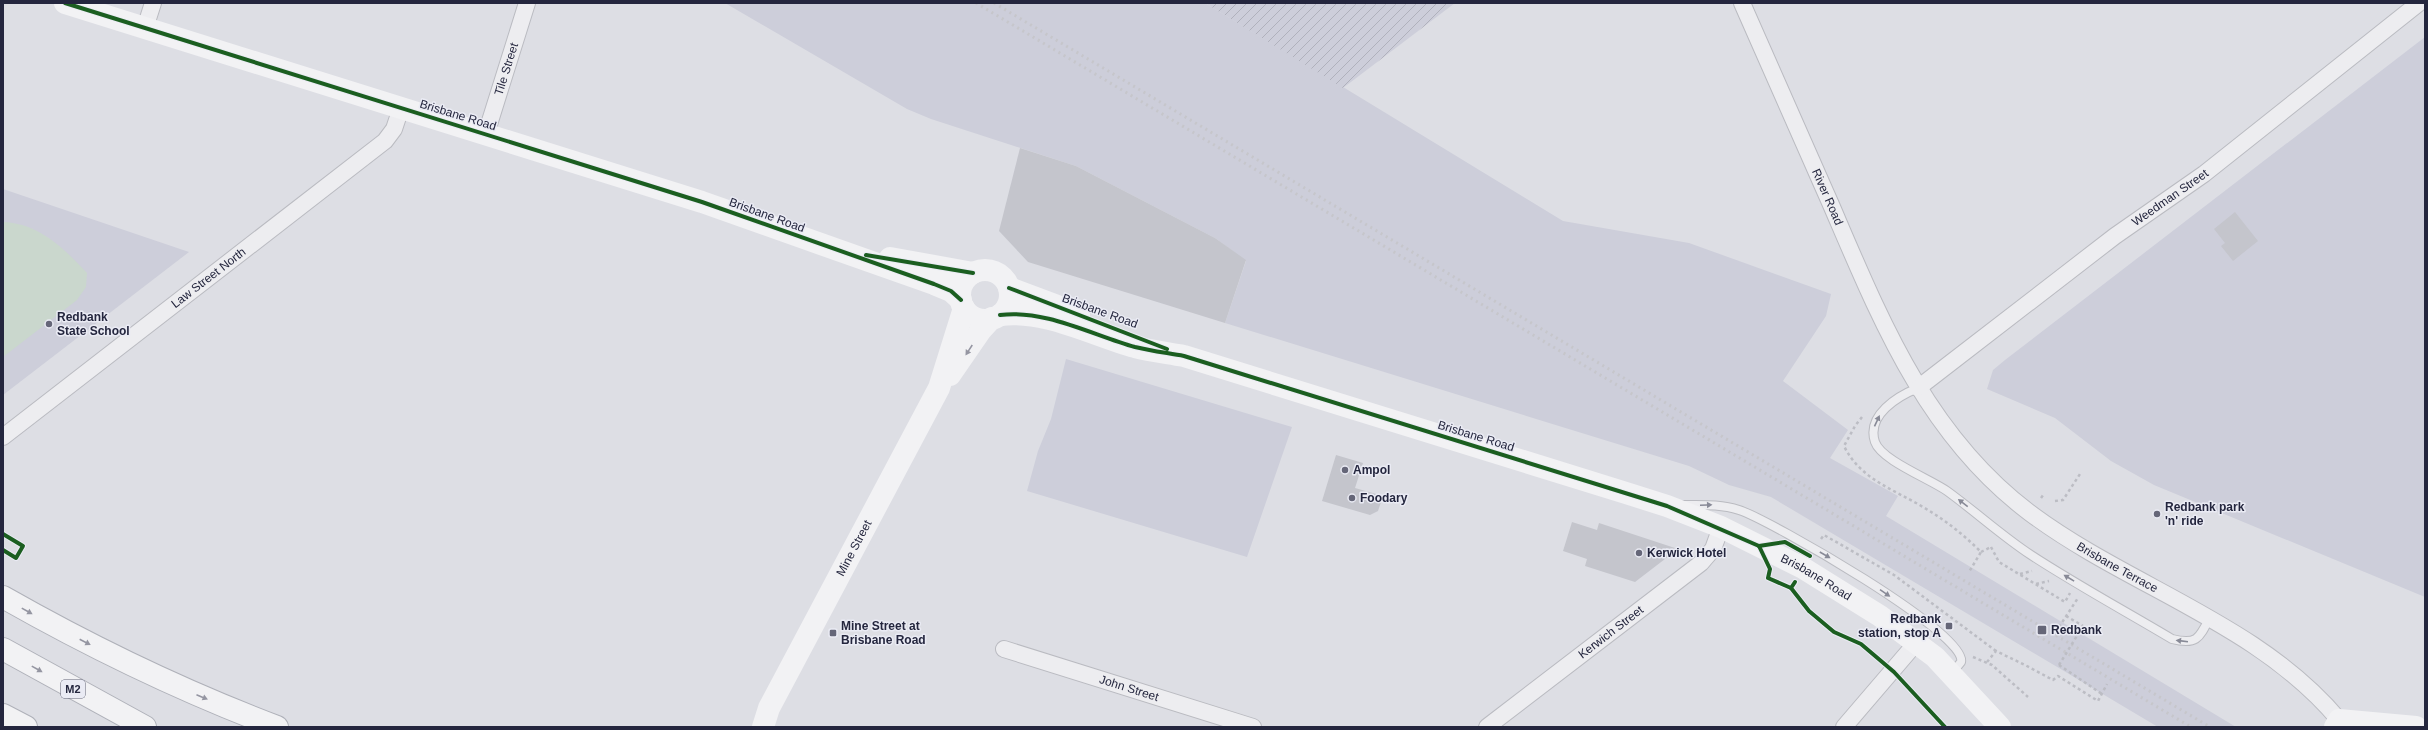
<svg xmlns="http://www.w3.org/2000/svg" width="2428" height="730" font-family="Arial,sans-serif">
<defs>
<pattern id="industrial-furrows" width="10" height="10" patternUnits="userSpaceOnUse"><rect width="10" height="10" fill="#cdceda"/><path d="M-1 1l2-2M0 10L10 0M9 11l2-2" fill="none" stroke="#b0b1bc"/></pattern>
</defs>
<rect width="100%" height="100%" fill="#dddee4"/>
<g fill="#cdceda">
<polygon points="725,3 1205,3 1563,221 1689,243 1831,294 1826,316 1783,381 1848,430 1830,458 1898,496 1886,516 2236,727 2158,727 1771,497 1729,485 1689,466 1225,323 1246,261 1215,238 1076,166 931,119 907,109"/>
<polygon points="2425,37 2425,597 2154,485 2111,461 2055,418 1987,389 1993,370 2005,360"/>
<polygon points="3,189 189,252 3,395"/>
<polygon points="1066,359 1292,427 1247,557 1027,491 1038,451 1051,419"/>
</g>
<polygon fill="url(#industrial-furrows)" points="1205,3 1455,3 1343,88"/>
<path fill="#cad7cd" d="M3,222C38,223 65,249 87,273L86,287L77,300L3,357Z"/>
<g fill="#c4c5cc">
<polygon points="1020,148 1076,166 1215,238 1246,260 1225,323 1028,262 999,231"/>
<polygon points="2235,212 2258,241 2233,261 2221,246 2225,243 2214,229"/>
<polygon points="1336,455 1363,463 1355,488 1383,496 1378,511 1370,515 1322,501"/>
<polygon points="1572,522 1597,530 1599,523 1678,549 1635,582 1585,566 1587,559 1563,551"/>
</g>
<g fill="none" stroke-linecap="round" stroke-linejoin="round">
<g stroke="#babbc1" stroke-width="10">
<g id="lane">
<path d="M1918,388C1898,396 1866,415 1875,442C1881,460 1930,479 1947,491C1976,512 2002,536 2031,555C2077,585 2125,611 2172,639C2196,645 2199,639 2209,619"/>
<path d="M1684,505C1703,505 1721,504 1739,510C1770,520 1969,634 1961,662L1952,673"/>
</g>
</g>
<g stroke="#babbc1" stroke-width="18">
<g id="street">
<path id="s1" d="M1742,3C1772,71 1802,139 1832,207C1881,321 1927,436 2030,513C2129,587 2258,623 2339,720"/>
<polyline points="145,28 153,3"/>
<path id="s2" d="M486,134L527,3"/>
<path id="s3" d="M1918,388L2115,236L2204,174L2419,3"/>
<path id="s4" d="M3,437L385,141L394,129L401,108"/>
<path id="s5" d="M1004,649L1253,727"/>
<path id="s6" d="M1487,727L1701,563L1713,549L1721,527"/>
<polyline points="1844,727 1916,643"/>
</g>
</g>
<g stroke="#afb1b9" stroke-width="24">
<g id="highway">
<path d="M3,597C91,647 182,691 277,727"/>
<polyline points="3,649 145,727"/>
<polyline points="3,715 26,727"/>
</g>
</g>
<g stroke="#bcbdc4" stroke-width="2.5" stroke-dasharray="3 3" stroke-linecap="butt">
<path d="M1862,417L1855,426L1844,446C1860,479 1893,489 1923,507C1945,520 1963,534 1981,552L1969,572"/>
<polyline points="2041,498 2044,494"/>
<polyline points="2055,501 2063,500 2080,474"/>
<polyline points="1821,539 1824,535 1894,575 1996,651"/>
<polyline points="1991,547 1999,562 2065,602 2070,593"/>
<polyline points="1981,552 1991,547"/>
<polyline points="2020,574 2032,571"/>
<polyline points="2036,584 2049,581"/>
<polyline points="2066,616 2083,626"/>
<polyline points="2059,627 2078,598"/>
<polyline points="1973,657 1992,665 2028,697"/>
<polyline points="1987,662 1996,651 2025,665 2053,680 2058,676 2098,701 2107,684"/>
<polyline points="2059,665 2102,694"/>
</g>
<use href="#lane" stroke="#ededf0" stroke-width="8"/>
<use href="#street" stroke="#ededf0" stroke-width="16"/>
<g stroke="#f2f2f4" stroke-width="22">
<polyline points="65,3 702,202 934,284 951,291 961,300"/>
<polyline points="890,258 973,273"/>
<circle cx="985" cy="295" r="25"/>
<polyline points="1009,288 1079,314"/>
<path id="s7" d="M1000,315C1045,309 1092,335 1135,347C1151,351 1168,353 1184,356L1626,493L1667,506L1721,527L1803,568L1880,616L1935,657L2000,727"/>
<polyline points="950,375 981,330 992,318"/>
<path id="s8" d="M763,727L769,708L939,388L964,308"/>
<polyline points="2335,727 2339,720 2416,727"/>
</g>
<use href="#highway" stroke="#f2f2f4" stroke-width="22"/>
<g stroke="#c6c6cb" stroke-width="3" stroke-dasharray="2 4" stroke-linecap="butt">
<polyline points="976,3 2191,727"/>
<polyline points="994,3 2210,727"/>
</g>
<polyline stroke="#bcbdc4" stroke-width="2.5" stroke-dasharray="3 3" stroke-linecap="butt" points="2059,665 2083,626"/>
<g stroke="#eaebf4" stroke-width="6">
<g id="cycleway">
<polyline points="65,3 702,202 934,284 951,291 961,300"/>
<polyline points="866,255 973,273"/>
<polyline points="1009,288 1167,349"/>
<path d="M1000,315C1045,309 1092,335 1135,347C1151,351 1168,353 1184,356L1667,506L1759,546"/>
<polyline points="3,534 23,546 16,558 3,550"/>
<polyline points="1759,546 1770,569 1768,578 1791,588"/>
<polyline points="1759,546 1785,542 1810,556"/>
<polyline points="1795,582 1791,588 1809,611 1834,632 1861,644 1894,672 1945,727"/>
</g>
</g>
<use href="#cycleway" stroke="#1b5e20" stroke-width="4"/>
</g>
<defs><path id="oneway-solid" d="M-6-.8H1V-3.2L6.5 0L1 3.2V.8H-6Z"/></defs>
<g fill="#9596a2">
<use href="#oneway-solid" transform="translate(969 350) rotate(123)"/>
<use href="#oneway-solid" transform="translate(27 611) rotate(29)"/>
<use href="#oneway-solid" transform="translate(85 642) rotate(27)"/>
<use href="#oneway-solid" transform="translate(37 669) rotate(29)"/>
<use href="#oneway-solid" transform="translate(202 697) rotate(23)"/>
</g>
<g fill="#888a97">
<use href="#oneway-solid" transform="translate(1877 421) rotate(-65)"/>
<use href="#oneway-solid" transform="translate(1963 503) rotate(-142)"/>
<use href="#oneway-solid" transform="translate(1706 505) rotate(-2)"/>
<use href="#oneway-solid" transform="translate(1825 555) rotate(30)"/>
<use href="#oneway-solid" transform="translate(2069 578) rotate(-149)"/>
<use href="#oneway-solid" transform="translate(1885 593) rotate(34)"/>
<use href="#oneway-solid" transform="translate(2182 641) rotate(-173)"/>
</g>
<g fill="#656678" stroke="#eaebf4" stroke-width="1.5">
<circle cx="49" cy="324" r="4"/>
<circle cx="1345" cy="470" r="4"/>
<circle cx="1352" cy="498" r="4"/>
<circle cx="2157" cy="514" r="4"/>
<circle cx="1639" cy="553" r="4"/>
<rect x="1945" y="622" width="8" height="8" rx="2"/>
<rect x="2037" y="625" width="10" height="10" rx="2"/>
<rect x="829" y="629" width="8" height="8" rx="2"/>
</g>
<g text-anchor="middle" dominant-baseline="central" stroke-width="3" stroke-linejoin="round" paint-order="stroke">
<rect fill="#eaebf4" stroke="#5f6175" stroke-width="1" x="61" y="680" width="24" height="18" rx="3"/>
<g font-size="11" font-weight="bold" fill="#24263e">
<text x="73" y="689">M2</text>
</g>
<g font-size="12" fill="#24263e" stroke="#eaebf4">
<text stroke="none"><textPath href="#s2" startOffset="68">Tile Street</textPath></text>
<text transform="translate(458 115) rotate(17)">Brisbane Road</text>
<text stroke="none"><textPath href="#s1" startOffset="212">River Road</textPath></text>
<text stroke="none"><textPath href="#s3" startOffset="316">Weedman Street</textPath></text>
<text transform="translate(767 215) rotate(20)">Brisbane Road</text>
<text stroke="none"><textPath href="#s4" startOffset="260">Law Street North</textPath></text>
<text transform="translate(1100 311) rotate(20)">Brisbane Road</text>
<text transform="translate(1476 436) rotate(17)">Brisbane Road</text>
<text stroke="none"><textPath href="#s8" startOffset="201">Mine Street</textPath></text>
<text stroke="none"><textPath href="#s1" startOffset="695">Brisbane Terrace</textPath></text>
<text stroke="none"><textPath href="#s7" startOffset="861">Brisbane Road</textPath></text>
<text stroke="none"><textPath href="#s6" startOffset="156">Kerwich Street</textPath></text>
<text stroke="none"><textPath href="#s5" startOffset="131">John Street</textPath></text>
</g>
<g font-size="12" font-weight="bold" fill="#24263e" stroke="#eaebf4" text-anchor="start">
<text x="57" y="317">Redbank<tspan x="57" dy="14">State School</tspan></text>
<text x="1353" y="470">Ampol</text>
<text x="1360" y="498">Foodary</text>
<text x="2165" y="507">Redbank park<tspan x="2165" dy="14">'n' ride</tspan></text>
<text x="1647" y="553">Kerwick Hotel</text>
<text x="1941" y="619" text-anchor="end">Redbank<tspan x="1941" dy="14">station, stop A</tspan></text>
<text x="841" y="626">Mine Street at<tspan x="841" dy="14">Brisbane Road</tspan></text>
<text x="2051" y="630">Redbank</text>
</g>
</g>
<rect width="2428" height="730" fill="none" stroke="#24263e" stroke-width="8"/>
</svg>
